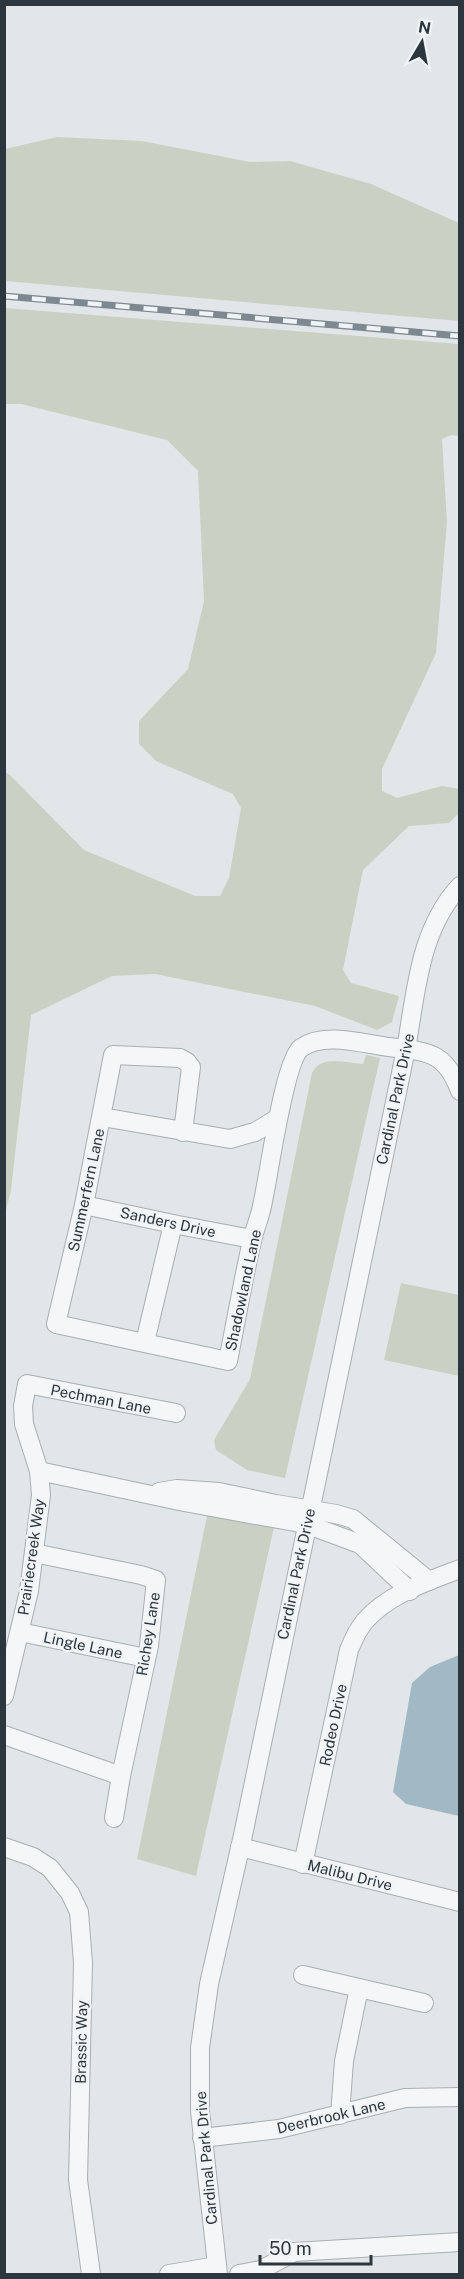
<svg xmlns="http://www.w3.org/2000/svg" width="464" height="2279" font-family="'Public Sans',sans-serif">
<rect width="100%" height="100%" fill="#e2e6e8"/>
<g fill="#cad1c4">
<polygon points="57,137 142,141 250,162 290,161 371,184 459,223 459,321 5,281 5,149"/>
<polygon points="5,308 459,344 459,436 451,435 442,439 447,522 436,653 382,769 382,791 397,798 442,786 459,789 460,812 449,823 409,826 363,870 343,970 351,983 399,996 392,1022 377,1030 315,1006 155,974 112,976 31,1015 11,1190 5,1214 5,772 10,775 84,850 195,896 220,896 229,878 241,808 233,794 156,761 139,744 139,721 188,669 204,601 198,471 167,440 21,404 5,404"/>
<path d="M366,1055L380,1058L285,1478L247,1470L216,1450L214,1440L250,1379L312,1073C322,1054 345,1063 363,1064Z"/>
<polygon points="401,1283 459,1295 459,1376 384,1360"/>
<polygon points="218,1512 275,1523 196,1876 137,1859 207,1516"/>
</g>
<polygon fill="#a1b9c4" points="459,1655 459,1816 406,1804 393,1792 412,1683 430,1667"/>
<g fill="none" stroke-linecap="round" stroke-linejoin="round">
<g stroke="#a8aeb2" stroke-width="20">
<g id="minor">
<polyline points="102,1117 230,1139 255,1132 278,1118"/>
<path d="M183,1132L191,1067L187,1062L180,1058L113,1055L84,1205L56,1324L228,1361C236,1321 243,1280 252,1241C255,1227 261,1215 263,1201C269,1175 284,1061 301,1048C323,1031 364,1044 389,1047C428,1052 445,1051 460,1091"/>
<polyline points="84,1205 173,1224 252,1239"/>
<polyline points="145,1342 173,1224"/>
<polyline points="39,1471 184,1502 306,1524 360,1544 410,1591"/>
<polyline points="159,1492 177,1489 219,1492 276,1504 336,1514 353,1519 429,1581"/>
<polyline points="34,1553 141,1575 156,1580 149,1646 121,1776 114,1818"/>
<polyline points="20,1632 146,1658"/>
<polyline points="4,1696 29,1591 41,1495 39,1471 24,1424 23,1406 27,1384 176,1413"/>
<polyline points="4,1735 121,1776"/>
<polyline points="4,1847 33,1857 50,1868 70,1893 79,1912 83,1963 78,2180 91,2274"/>
<polyline points="240,1847 460,1902"/>
<path d="M303,1864L349,1650C353,1640 358,1629 365,1621C387,1595 428,1581 460,1569"/>
<polyline points="303,1975 424,2003"/>
<polyline points="340,2115 344,2061 359,1988"/>
<polyline points="202,2138 279,2129 405,2098 460,2097"/>
<polyline points="169,2274 217,2266"/>
<path d="M218,2274L200,2111V2048L209,1984L243,1835L406,1049C416,993 419,930 460,886"/>
<polyline points="239,2274 261,2270 294,2252 460,2242"/>
</g>
</g>
<use href="#minor" stroke="#f4f6f7" stroke-width="18"/>
<g stroke="#7d8890" stroke-width="7">
<polyline id="rail" points="4,296 460,336"/>
</g>
<use href="#rail" stroke="#f1f4f6" stroke-width="4.5" stroke-dasharray="14" stroke-linecap="butt"/>
</g>
<g text-anchor="middle" dominant-baseline="central" stroke-width="4.5" stroke-linejoin="round" paint-order="stroke">
<g font-size="15" fill="#2c363e" stroke="#f1f4f6">
<text transform="translate(395 1099) rotate(-78)">Cardinal Park Drive</text>
<text transform="translate(86 1190) rotate(-78)">Summerfern Lane</text>
<text transform="translate(168 1222) rotate(12)">Sanders Drive</text>
<text transform="translate(243 1290) rotate(-78)">Shadowland Lane</text>
<text transform="translate(101 1399) rotate(11)">Pechman Lane</text>
<text transform="translate(31 1557) rotate(-82)">Prairiecreek Way</text>
<text transform="translate(296 1574) rotate(-78)">Cardinal Park Drive</text>
<text transform="translate(148 1634) rotate(-81)">Richey Lane</text>
<text transform="translate(83 1645) rotate(12)">Lingle Lane</text>
<text transform="translate(333 1725) rotate(-78)">Rodeo Drive</text>
<text transform="translate(350 1875) rotate(14)">Malibu Drive</text>
<text transform="translate(81 2042) rotate(-89)">Brassic Way</text>
<text transform="translate(331 2116) rotate(-13)">Deerbrook Lane</text>
<text transform="translate(206 2158) rotate(-95)">Cardinal Park Drive</text>
</g>
</g>
<rect width="464" height="2279" fill="none" stroke="#2c363e" stroke-width="12"/>
<g transform="translate(422 42) rotate(10)" stroke="#f1f4f6" stroke-width="4.5" paint-order="stroke">
<path d="M0-4.5L10 22L0 15L-10 22Z" fill="#2c363e"/>
<text y="-9" font-size="16" font-weight="bold" text-anchor="middle" fill="#2c363e">N</text>
</g>
<path d="M260 2255v9h111v-9" fill="none" stroke="#2c363e" stroke-width="3"/>
<text x="269" y="2255" font-size="18" fill="#2c363e" stroke="#f1f4f6" stroke-width="4.5" paint-order="stroke">50 m</text>
</svg>
